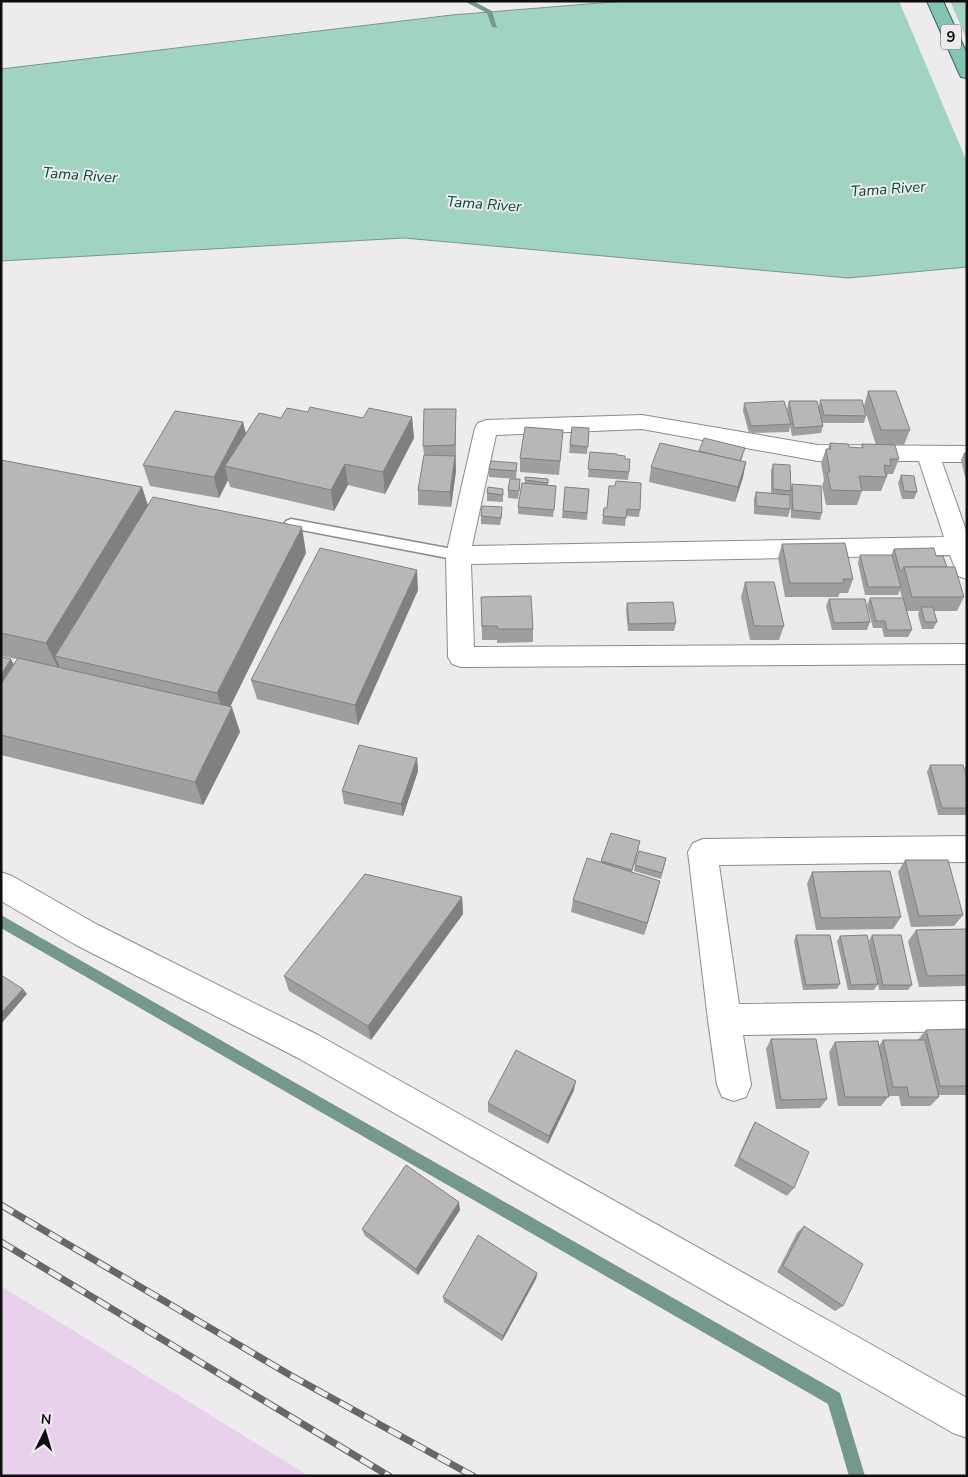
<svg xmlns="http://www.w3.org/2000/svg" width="968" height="1477" font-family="'Nunito Sans',sans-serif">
<rect width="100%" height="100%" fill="#eeebef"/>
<polygon fill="#e9d1ed" points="1,1286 309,1476 1,1476"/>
<polygon fill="#a1d3c1" stroke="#75988c" points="625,1 967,1 967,267 848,278 404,238 1,261 1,69 452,15"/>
<polygon fill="#eeebef" points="899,1 950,1 967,40 967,162"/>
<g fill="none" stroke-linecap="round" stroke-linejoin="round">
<g fill="#75988c" fill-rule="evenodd">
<polygon points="464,1 473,1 492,11 497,28 492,27 487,13"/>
<polygon points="1,915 840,1393 865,1476 849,1476 828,1404 1,928"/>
</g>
<g stroke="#8d8a8d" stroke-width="3">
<polygon id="lane" points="291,519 458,550 463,552 465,555 463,558 458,560 286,527 284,524 286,521"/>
</g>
<g stroke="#8d8a8d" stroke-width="2">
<g id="street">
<path d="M642,415L818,445L967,446V462H942L967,533V579L958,576L950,555L471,564L474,647L967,644V664L461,667L452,664L448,657L446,555L475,428L478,423L486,420ZM642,429L818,461H919L944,537L472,546L496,435Z"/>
<polygon points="967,836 967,862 719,865 739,1004 967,1001 967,1031 743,1035 751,1085 746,1097 734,1101 722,1097 717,1085 708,1020 688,852 693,843 703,839"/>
<polygon points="1,872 12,876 98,925 320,1036 967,1398 967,1438 953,1433 298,1058 76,945 1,901"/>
</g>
</g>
<g stroke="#256a58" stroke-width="2">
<polygon id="primary" points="927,1 943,1 967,54 967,78 961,77 959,73"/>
</g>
<use href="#lane" fill="#fff" fill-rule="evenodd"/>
<use href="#street" fill="#fff" fill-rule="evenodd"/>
<use href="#primary" fill="#83c4b3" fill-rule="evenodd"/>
<g stroke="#676668" stroke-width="7">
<g id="rail">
<polyline points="1,1205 290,1375 473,1476"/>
<polyline points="1,1242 389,1476"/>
</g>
</g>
<use href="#rail" stroke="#eeebef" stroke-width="5" stroke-dasharray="14" stroke-linecap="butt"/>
</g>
<g fill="#9f9d9f">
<polygon points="868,391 910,430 904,445 892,445 899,459 893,474 888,474 881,491 862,491 857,505 826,505 822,486 824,480 821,463 826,449 828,449 830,443 849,447 861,448 862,444 876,445 864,407 866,416 864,423 822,423 823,426 821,433 792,436 790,426 789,432 749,433 743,411 744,403 788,414 787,409 789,401 819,406 820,400 864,406"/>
<polygon points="456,409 456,471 451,507 418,505 418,490 424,455 423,446"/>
<polygon points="308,412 363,418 412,417 414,438 385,494 348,485 334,511 230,487 228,480 219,498 150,486 143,465 243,422 246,434 281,418"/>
<polygon points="572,427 589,428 587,454 569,453"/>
<polygon points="562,444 559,475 520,472 520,458"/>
<polygon points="699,451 743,455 741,461 746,462 743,477 735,502 649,482 651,467"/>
<polygon points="590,452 617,456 629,472 628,480 588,477"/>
<polygon points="964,453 967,453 967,481 966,481 961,460"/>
<polygon points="1,460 142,487 148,505 306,553 230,707 240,732 203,805 1,755 1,657 14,664 17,659 1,656"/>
<polygon points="517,463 516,479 489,477 489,469"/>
<polygon points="773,464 791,489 792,484 822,513 820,520 791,518 790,493 790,509 788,517 754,514 754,499 756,492 771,493 771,471"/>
<polygon points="901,475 917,492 914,499 902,499 898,483"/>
<polygon points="525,477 548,479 548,485 556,486 553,517 518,514 518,507 525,483"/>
<polygon points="616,481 640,510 639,517 626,516 625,526 602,524 604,508 607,508 615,486"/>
<polygon points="520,487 518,499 508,498 508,490"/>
<polygon points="565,487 589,489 587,520 562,518"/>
<polygon points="503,489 503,502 487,501 487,493"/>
<polygon points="502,515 500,525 481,524 481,516"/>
<polygon points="782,544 853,579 848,593 840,593 838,597 785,597 778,558"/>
<polygon points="894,549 936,556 947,567 964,597 957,611 934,611 937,622 933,629 922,629 918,615 919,611 907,611 912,630 908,637 884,637 882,628 873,628 867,605 870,598 902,598 900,590 898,595 865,595 858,563 860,555 891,555"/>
<polygon points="745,582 784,626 779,640 750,640 741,597"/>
<polygon points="418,590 358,725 257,699 251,680"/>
<polygon points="481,597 533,629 533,642 497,643 497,640 482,640"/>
<polygon points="829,599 870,622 867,630 832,630 826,606"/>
<polygon points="627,603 676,623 674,631 628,631 626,610"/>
<polygon points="417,758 418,771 403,816 344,804 342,791"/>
<polygon points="930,765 967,779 967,815 938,815 927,772"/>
<polygon points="967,765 967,776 965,768"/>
<polygon points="611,833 639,848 632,872 657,893 644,935 571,912 573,900 601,862"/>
<polygon points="666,858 661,879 634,871 635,865"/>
<polygon points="905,860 963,915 954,926 911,927 898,872"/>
<polygon points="812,872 901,917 893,929 816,930 807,884"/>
<polygon points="462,897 463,914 371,1040 289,991 284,976"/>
<polygon points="967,929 967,986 919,987 908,941 916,930"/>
<polygon points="796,935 840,984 837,989 803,990 794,941"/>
<polygon points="872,935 912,985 908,990 879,990 869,941"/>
<polygon points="840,936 878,984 874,990 848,990 837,941"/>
<polygon points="967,1029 967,1095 938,1095 939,1097 930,1106 901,1106 899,1096 889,1096 881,1106 838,1106 829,1052 835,1042 879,1046 883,1040 918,1040 926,1030"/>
<polygon points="771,1039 827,1099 820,1108 776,1109 766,1049"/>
<polygon points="574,1090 548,1144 488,1112 488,1103"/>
<polygon points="755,1122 794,1188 787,1196 734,1166 750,1131"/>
<polygon points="460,1210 418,1275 365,1236 362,1229"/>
<polygon points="804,1226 843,1306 835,1311 777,1272 797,1233"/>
<polygon points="537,1273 536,1279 502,1341 444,1302 443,1297"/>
</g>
<g fill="#827f82">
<polygon points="412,417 414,438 385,494 383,472"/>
<polygon points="243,422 248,443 225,466 228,480 219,498 214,477"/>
<polygon points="455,456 456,471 451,507 450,492"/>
<polygon points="746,462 743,477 735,502 738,487"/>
<polygon points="345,464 348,485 334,511 331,490"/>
<polygon points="142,487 150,513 55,656 59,665 58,668 46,643"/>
<polygon points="302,527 306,553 225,717 217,693"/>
<polygon points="417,570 418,590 358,725 355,705"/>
<polygon points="11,659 21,679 1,712 1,675"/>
<polygon points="232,707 240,732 203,805 195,782"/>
<polygon points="417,758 418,771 403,816 401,804"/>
<polygon points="660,881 657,893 644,935 647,923"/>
<polygon points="462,897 463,914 371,1040 368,1026"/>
<polygon points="23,989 27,994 1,1024 1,1013"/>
<polygon points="576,1081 574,1090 548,1144 549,1136"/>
<polygon points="459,1202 460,1210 418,1275 416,1269"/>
<polygon points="537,1273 536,1279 502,1341 503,1336"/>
</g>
<g fill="#b9b6b9" stroke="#827f82">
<polygon points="868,391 896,391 910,430 881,430"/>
<polygon points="820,400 862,400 866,416 824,415"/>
<polygon points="784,401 791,424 751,426 744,403"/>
<polygon points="789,401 817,401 823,426 794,428"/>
<polygon points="310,407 363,418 369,408 412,417 383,472 345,464 331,490 225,466 259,413 281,418 287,408 308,412"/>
<polygon points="424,409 456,409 455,445 423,446"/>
<polygon points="175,411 243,422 214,477 143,465"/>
<polygon points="525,427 563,430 560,461 520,458"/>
<polygon points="572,427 589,428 588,447 570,445"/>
<polygon points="704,438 745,448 740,461 699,451"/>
<polygon points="660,443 746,462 738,487 651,467"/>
<polygon points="830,443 848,444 849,447 863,448 862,444 895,445 899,459 890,459 891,466 884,465 886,477 859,476 862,491 831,490 827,472 830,472 826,449 831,449"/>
<polygon points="590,452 617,454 617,455 625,456 625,459 630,459 629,472 588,469"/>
<polygon points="964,453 967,453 967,464"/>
<polygon points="424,455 455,456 450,492 418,490"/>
<polygon points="1,460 142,487 46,643 1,633"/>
<polygon points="491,461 517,463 516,471 489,469"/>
<polygon points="773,464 790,465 791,491 773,489"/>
<polygon points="901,475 914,476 917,492 904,491"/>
<polygon points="525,477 548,479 548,483 525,480"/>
<polygon points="510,479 520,479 519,491 508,490"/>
<polygon points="616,481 641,483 640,510 627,509 626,518 603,516 604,508 607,508 609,486 615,486"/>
<polygon points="522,483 556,486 554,510 518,507"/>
<polygon points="792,484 821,486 822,513 793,510"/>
<polygon points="488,487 503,489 503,495 487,493"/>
<polygon points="565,487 589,489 587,513 563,511"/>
<polygon points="756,492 790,495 790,509 756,506"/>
<polygon points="153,497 302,527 217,693 55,656"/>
<polygon points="482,506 502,507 501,518 481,516"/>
<polygon points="845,543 853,579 843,579 844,583 790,583 782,544"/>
<polygon points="320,548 417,570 355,705 251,680"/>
<polygon points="934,548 936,556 943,556 947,567 904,567 902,571 900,571 894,549"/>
<polygon points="860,555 892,555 901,587 868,587"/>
<polygon points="904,567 955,567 964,597 912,597"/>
<polygon points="745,582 774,582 784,626 754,626"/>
<polygon points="531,596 533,629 498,629 497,626 482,626 481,597"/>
<polygon points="870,598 903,598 912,630 887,630 885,621 876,621"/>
<polygon points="829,599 865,599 870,622 834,623"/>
<polygon points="673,602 676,623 629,624 627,603"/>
<polygon points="921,607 933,607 937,622 925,622"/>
<polygon points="1,657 11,659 1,675"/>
<polygon points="18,658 232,707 195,782 1,735 1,684"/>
<polygon points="359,745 417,758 401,804 342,791"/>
<polygon points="930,765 963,765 967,779 967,808 942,808"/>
<polygon points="611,833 640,841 632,870 601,861"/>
<polygon points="639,851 666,858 662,873 635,865"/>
<polygon points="587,858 660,881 647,923 573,900"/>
<polygon points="905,860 948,860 963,915 919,916"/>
<polygon points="890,871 901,917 821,918 812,872"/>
<polygon points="365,874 462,897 368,1026 284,976"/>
<polygon points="967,929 967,975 927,976 916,930"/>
<polygon points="796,935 830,935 840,984 806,985"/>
<polygon points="867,935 878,984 851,985 840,936"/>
<polygon points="872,935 901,935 912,985 883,985"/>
<polygon points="1,975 23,989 1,1013"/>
<polygon points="967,1029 967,1086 940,1086 926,1030"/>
<polygon points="771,1039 816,1039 827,1099 781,1100"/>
<polygon points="883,1040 925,1040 939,1097 909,1097 907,1087 893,1087"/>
<polygon points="878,1041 889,1097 845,1097 835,1042"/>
<polygon points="516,1050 576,1081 549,1136 488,1103"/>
<polygon points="755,1122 809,1152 794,1188 739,1158"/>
<polygon points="406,1165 459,1202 416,1269 362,1229"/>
<polygon points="804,1226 863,1264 843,1306 783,1266"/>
<polygon points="478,1235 537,1273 503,1336 443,1297"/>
</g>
<g text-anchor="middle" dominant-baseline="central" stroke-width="4" stroke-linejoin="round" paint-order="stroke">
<rect fill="#eeebef" stroke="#515052" stroke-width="1" x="941" y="24.5" width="20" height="25" rx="4"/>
<g font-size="15" font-weight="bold" fill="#0e0d0f">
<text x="951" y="37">9</text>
</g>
<g font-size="15" font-style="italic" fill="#014939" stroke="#eeebef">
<text transform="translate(80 175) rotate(4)">Tama River</text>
<text transform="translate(888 189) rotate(-4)">Tama River</text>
<text transform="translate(484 204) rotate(4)">Tama River</text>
</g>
</g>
<rect width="968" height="1477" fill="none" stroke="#0e0d0f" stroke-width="5"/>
<g transform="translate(45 1432) rotate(5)" stroke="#eeebef" stroke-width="4" paint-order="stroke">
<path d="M0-4L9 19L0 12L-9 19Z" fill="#0e0d0f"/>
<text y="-8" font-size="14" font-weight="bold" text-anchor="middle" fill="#0e0d0f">N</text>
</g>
</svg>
